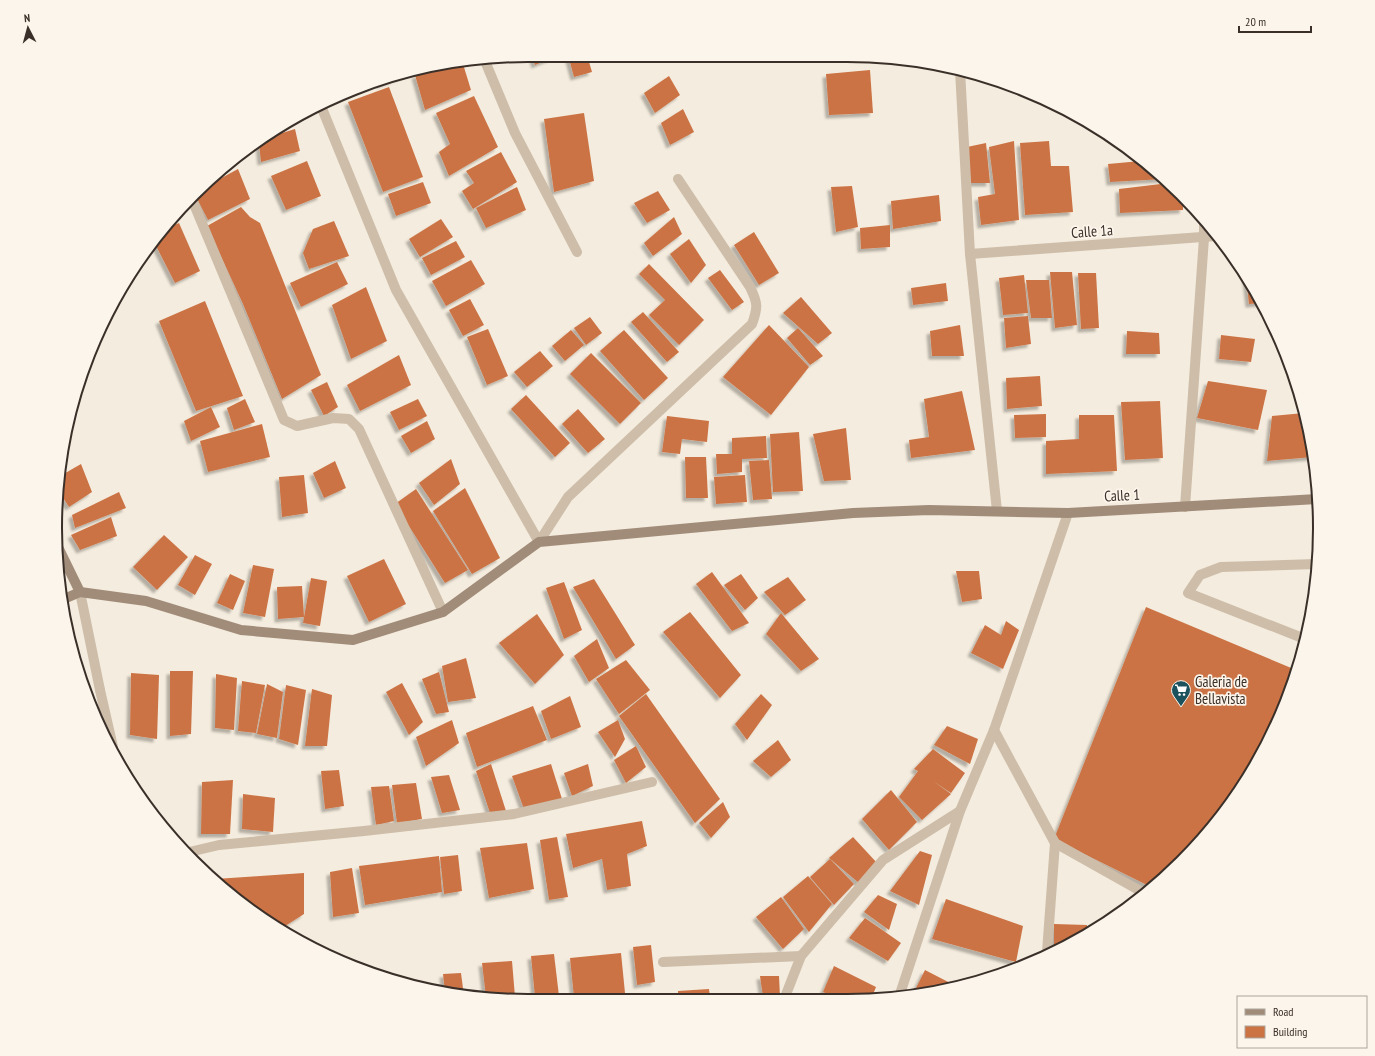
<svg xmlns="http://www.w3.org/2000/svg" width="1375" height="1056" font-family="'PT Sans Narrow',sans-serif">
<defs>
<filter id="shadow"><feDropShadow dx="-3.5" dy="3.5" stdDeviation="1" flood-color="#0004"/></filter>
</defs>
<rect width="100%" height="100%" fill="#f4ecde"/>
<g fill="#cc7344" filter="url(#shadow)">
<polygon points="532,55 553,55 554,57 535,65"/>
<polygon points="568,55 587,55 592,72 574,77"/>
<polygon points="463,64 471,90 425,110 415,75"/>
<polygon points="411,70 403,76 380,85 379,82 405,71"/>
<polygon points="870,70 873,113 829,115 826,74"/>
<polygon points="669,76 680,95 655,113 644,93"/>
<polygon points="389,87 423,177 383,192 348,102"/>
<polygon points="474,96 498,147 449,176 439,152 450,144 436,113"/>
<polygon points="683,109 694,132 670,145 661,123"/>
<polygon points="584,113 594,181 554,192 544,119"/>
<polygon points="295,129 300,151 261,162 259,143 266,138"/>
<polygon points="1014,141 1019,220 981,225 978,197 995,194 989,147"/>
<polygon points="1049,141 1051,166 1069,166 1073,212 1025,215 1020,143"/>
<polygon points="986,143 990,183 971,183 967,147"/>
<polygon points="501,152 517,182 473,209 462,191 474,183 466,171"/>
<polygon points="307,161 321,196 286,210 271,176"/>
<polygon points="1141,161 1164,179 1110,182 1108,164"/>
<polygon points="238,169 250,199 208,220 194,193"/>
<polygon points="423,182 431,203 396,216 388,194"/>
<polygon points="1169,183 1183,196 1183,210 1120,213 1119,189"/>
<polygon points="852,186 858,227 836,232 831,187"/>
<polygon points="517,187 526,210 486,228 476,208"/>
<polygon points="658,191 670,210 647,223 634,203"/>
<polygon points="939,195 941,221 893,229 891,201"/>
<polygon points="241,207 250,217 260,223 321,375 282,399 243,304 207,226"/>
<polygon points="674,217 682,234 653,256 644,243"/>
<polygon points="441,219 453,237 420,257 409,239"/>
<polygon points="334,221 349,256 309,269 303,253 313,229"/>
<polygon points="179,223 200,271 175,283 154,242 165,229"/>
<polygon points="890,225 890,247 861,249 860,228"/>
<polygon points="754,232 779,273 759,285 734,245"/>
<polygon points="689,239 706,265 691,283 670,254"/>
<polygon points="456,241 465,257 431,275 422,258"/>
<polygon points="471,260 485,284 446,306 432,281"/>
<polygon points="337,262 348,284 301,307 290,283"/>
<polygon points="649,264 704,320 679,345 649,315 665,300 639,274"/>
<polygon points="720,270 744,302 732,310 708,278"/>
<polygon points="1050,272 1072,272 1077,325 1055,328"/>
<polygon points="1078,273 1096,273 1099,328 1081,329"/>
<polygon points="1024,275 1028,313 1003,315 999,278"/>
<polygon points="1246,277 1247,277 1261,303 1249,304"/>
<polygon points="1026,280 1049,280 1052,318 1031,318"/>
<polygon points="946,283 948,301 913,305 911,288"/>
<polygon points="366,287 387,341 351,359 332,305"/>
<polygon points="801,297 832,333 818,344 783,313"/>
<polygon points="470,299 484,325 463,336 449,310"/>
<polygon points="205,301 243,396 196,411 159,321"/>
<polygon points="643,312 679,352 667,362 631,322"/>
<polygon points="1028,316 1031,344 1006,348 1004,318"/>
<polygon points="590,317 602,333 586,345 574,328"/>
<polygon points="769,325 809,367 771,415 723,377"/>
<polygon points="960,325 964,356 932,356 930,331"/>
<polygon points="798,328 823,356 810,365 787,338"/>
<polygon points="488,329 508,376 487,385 467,337"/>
<polygon points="571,330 584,345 565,361 552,346"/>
<polygon points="624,330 668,378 644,400 600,351"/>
<polygon points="1127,331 1159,333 1160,354 1126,354"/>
<polygon points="1221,335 1255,339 1251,362 1219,359"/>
<polygon points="540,351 553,366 527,387 514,372"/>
<polygon points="591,353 641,403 620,424 570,374"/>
<polygon points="399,355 411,385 360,411 347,385"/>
<polygon points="1040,376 1042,406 1007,409 1006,378"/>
<polygon points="1208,381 1267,390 1258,430 1197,418"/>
<polygon points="327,382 338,407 324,416 311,390"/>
<polygon points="962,391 975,450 911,458 909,440 929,437 924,399"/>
<polygon points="526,395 570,443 555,457 511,409"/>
<polygon points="245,399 255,422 234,430 227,408"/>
<polygon points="418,399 427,416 399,430 390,412"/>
<polygon points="1160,401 1163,458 1125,460 1121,402"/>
<polygon points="211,407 220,427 191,441 184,421"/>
<polygon points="578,409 605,439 588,453 562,424"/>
<polygon points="1304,413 1311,435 1313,457 1267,461 1272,416"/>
<polygon points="1046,414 1046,437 1015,438 1014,415"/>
<polygon points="1079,415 1114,415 1117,471 1046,474 1046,441 1079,439"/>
<polygon points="667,416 709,421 707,442 682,439 680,454 662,452"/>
<polygon points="427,421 435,439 411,453 401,436"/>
<polygon points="262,424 270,457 208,472 200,441"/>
<polygon points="846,428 851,480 824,481 813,434"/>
<polygon points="799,432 803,491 773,492 770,434"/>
<polygon points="766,436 767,458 742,459 742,472 717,474 716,454 732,454 732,438"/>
<polygon points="685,457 706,457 708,498 686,498"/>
<polygon points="451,459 460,484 434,505 419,483"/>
<polygon points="769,460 772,499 753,500 749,461"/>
<polygon points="335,461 346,488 324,498 313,473"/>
<polygon points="81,464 92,492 69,507 60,493 62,475"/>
<polygon points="304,475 308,513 282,517 279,477"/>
<polygon points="745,475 747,502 716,504 714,477"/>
<polygon points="465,488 500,558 472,574 433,511"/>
<polygon points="416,489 468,570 445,583 395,504"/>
<polygon points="119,492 126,508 75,528 72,515"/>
<polygon points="111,517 117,536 80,550 71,535"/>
<polygon points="164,535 188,557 157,590 133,567"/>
<polygon points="195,555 212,564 195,595 178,585"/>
<polygon points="384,559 406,604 369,622 347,576"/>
<polygon points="253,565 274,569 265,617 243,613"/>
<polygon points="956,571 979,571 982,599 962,602"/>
<polygon points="712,572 749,623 732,631 696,584"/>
<polygon points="230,574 245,581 233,610 217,603"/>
<polygon points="741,574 758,598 745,610 724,585"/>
<polygon points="788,577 806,600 785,615 764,592"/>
<polygon points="311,578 327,581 320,626 303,623"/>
<polygon points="594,579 635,645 616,659 573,587"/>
<polygon points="564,582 582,630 564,639 546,588"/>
<polygon points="302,586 304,617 278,619 277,587"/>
<polygon points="1146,607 1296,670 1273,730 1240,791 1182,862 1151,887 1054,839"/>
<polygon points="690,612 741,675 720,698 663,632"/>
<polygon points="781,613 819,659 801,671 766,634"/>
<polygon points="537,614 564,655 535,684 499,643"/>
<polygon points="1006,621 1019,630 1003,669 971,653 985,625 1001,635"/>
<polygon points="597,639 609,668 589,682 574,656"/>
<polygon points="466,658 476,698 448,702 442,666"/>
<polygon points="626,660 650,690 619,714 596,679"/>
<polygon points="170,671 193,671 191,734 170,736"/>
<polygon points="439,672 449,712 436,714 422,679"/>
<polygon points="131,673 159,675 157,739 130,735"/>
<polygon points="216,674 237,678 234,730 215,728"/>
<polygon points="242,681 265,685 256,733 238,731"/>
<polygon points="402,683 423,722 409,735 386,692"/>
<polygon points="267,684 283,692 277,738 257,734"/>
<polygon points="286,685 306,690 298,745 279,739"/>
<polygon points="312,689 332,695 327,746 305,746"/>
<polygon points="646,694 720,799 695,823 619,716"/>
<polygon points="761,694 772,705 747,740 735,724"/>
<polygon points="570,696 581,727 551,739 541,711"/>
<polygon points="533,706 547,740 477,767 466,733"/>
<polygon points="452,720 459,743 426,766 416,737"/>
<polygon points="618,720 625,739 615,757 598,732"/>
<polygon points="947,726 978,739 970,764 934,745"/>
<polygon points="778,740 791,760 771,777 753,761"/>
<polygon points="636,746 646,767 626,783 614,760"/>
<polygon points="933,749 965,773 951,793 933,781 951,794 922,820 899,797 918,771 914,769"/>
<polygon points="491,764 506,811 491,816 476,771"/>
<polygon points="551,764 562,799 524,809 512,776"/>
<polygon points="588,764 593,786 572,796 564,773"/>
<polygon points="339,770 344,806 325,809 321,771"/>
<polygon points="449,775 460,810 442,813 431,777"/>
<polygon points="233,780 230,834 201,834 202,782"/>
<polygon points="416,783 422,819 397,823 392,785"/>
<polygon points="389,786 394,821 376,825 371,787"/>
<polygon points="891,790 917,822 889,850 862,819"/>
<polygon points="243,794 275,798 273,832 242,829"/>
<polygon points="723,802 730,817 711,838 699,823"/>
<polygon points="642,821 647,846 627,854 631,886 607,890 602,859 573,868 566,834"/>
<polygon points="557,837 568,897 549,900 540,840"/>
<polygon points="853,837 878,864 859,883 829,858"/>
<polygon points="527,843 534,889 489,898 480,848"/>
<polygon points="920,851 932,855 919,905 890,891"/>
<polygon points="458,855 462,891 444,894 440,857"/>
<polygon points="439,856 442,892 365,905 359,866"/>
<polygon points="830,859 854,884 834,905 810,877"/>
<polygon points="352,868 359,913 333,917 330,872"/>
<polygon points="304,873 304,914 282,928 280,929 215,879"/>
<polygon points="808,876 832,904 809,932 783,897"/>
<polygon points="878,895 897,904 889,930 864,912"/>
<polygon points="781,897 804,929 783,949 756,917"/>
<polygon points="946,899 1023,926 1016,962 932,939"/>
<polygon points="865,918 901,943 888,961 849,938"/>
<polygon points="1054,924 1087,925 1087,932 1054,949"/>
<polygon points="651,945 655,982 637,985 633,947"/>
<polygon points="621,953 625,993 601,997 574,997 570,958"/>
<polygon points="554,954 559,996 535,997 531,956"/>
<polygon points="512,961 515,997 486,997 482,963"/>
<polygon points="834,966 876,987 872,997 835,997 823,992"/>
<polygon points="925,970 956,986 923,994 915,990"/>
<polygon points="461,973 464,996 445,992 443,974"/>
<polygon points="760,976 779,976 780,997 763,997"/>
<polygon points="709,989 710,997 678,997 678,991"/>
</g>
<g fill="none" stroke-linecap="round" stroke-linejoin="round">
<polyline stroke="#cdbda9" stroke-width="10" points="100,690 113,747"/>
<g stroke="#cdbda9" stroke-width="10">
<polyline points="485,61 515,133 577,252"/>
<polyline points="960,70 970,254 997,511"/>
<path d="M321,106L396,290L539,542L568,497L752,324C758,308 758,303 750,287L678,179"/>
<polyline points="191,197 284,420 297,426 333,418 349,419 359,429 443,612"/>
<polyline points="970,254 1216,236"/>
<polyline points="1185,507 1204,238 1204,221"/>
<polyline points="80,592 100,690"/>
<polyline points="1305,639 1188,593 1200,575 1221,567 1316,564"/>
<polyline points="994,730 1055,843 1047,952"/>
<polyline points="1055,843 1144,893"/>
<polyline points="185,853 219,845 364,831 514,814 652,782"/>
<polyline points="663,962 801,956"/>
<polyline points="785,997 801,956 883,860 960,811"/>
<polyline points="899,997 960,811 994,730 1068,513"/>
</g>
<g stroke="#a18c7a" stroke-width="10">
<polyline points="57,545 80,592"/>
<polyline points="64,599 80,592 146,601 241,630 353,640 443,612 539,542 853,513 929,510 1068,513 1317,499"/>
</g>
</g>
<defs>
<g id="supermarket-pin" transform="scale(1)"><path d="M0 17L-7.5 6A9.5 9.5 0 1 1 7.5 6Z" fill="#1c525e" stroke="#fbf5eb"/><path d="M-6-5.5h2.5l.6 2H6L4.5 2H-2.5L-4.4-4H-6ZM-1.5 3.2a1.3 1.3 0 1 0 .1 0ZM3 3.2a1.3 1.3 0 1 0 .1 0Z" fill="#fff"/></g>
</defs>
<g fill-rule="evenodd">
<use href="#supermarket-pin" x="1181" y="690"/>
</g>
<g text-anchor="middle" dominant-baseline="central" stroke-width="3.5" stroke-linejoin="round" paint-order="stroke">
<g font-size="15" fill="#3a3029" stroke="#fbf5eb">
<text transform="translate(1092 231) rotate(-4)">Calle 1a</text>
<text transform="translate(1122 495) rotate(-3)">Calle 1</text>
</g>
<g font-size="15" fill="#3a3029" stroke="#fbf5eb" text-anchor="start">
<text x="1195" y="681">Galeria de<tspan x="1195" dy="17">Bellavista</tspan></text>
</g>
</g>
<path d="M0 0H1375V1056H0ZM528 62H847A466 466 0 0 1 1313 528V528A466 466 0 0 1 847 994H528A466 466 0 0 1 62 528V528A466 466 0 0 1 528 62Z" fill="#fbf5eb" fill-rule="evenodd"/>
<path fill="none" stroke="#3a3029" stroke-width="2" d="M528 62H847A466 466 0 0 1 1313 528V528A466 466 0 0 1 847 994H528A466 466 0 0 1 62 528V528A466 466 0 0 1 528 62Z"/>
<rect x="1237" y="996" width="130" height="52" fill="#fbf5eb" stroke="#aea69d"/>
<rect x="1245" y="1009" width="20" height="6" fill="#a18c7a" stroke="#aea69d"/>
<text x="1273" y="1016" font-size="12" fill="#3a3029">Road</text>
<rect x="1245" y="1026" width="20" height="12" fill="#cc7344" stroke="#aea69d"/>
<text x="1273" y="1036" font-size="12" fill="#3a3029">Building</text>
<g transform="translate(28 28) rotate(354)" stroke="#fbf5eb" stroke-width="3" paint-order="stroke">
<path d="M0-3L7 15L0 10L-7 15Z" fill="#3a3029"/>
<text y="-6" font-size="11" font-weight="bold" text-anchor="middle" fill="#3a3029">N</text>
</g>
<path d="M1239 26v6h72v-6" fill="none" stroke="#3a3029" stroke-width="2"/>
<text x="1245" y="26" font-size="12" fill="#3a3029" stroke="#fbf5eb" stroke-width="3" paint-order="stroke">20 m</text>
</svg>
